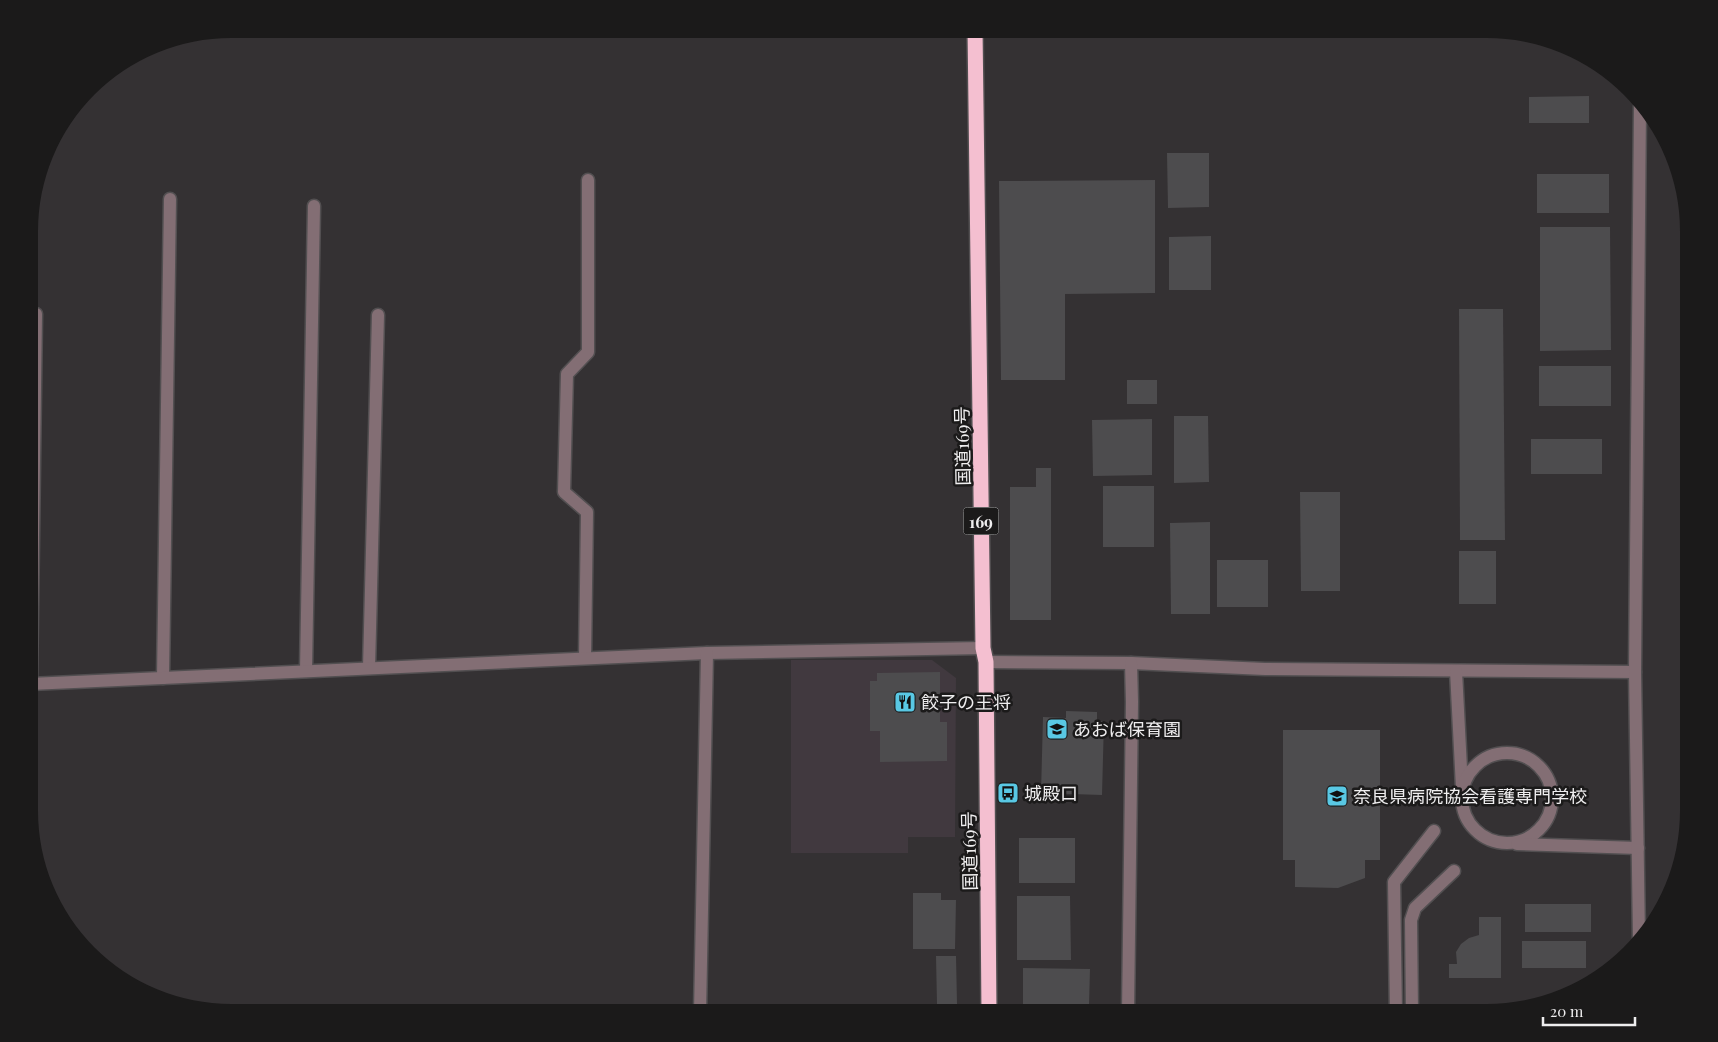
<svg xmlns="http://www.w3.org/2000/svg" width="1718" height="1042" font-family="'Playfair Display','Noto Sans JP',serif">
<rect width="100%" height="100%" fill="#343133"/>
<polygon fill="#41393f" points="791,660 932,660 956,678 955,837 908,837 908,853 791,853"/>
<g fill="#4d4c4e">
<rect x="1054" y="29" width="53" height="7"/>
<polygon points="1589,96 1589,123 1529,123 1529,97"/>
<polygon points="1167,153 1209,153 1209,207 1168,208"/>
<rect x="1537" y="174" width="72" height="39"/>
<polygon points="1155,180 1155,293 1065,294 1065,380 1001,380 999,181"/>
<polygon points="1540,227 1610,227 1611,350 1540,351"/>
<polygon points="1211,236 1211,290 1169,290 1169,237"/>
<polygon points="1459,309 1503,309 1505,540 1460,540"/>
<rect x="1539" y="366" width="72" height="40"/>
<rect x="1127" y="380" width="30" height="24"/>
<polygon points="1174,416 1208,416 1209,482 1174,483"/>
<polygon points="1152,419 1152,475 1093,476 1092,420"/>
<rect x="1531" y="439" width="71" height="35"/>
<polygon points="1036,468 1051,468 1051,620 1010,620 1010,487 1036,487"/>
<rect x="1103" y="486" width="51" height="61"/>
<polygon points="1300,492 1340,492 1340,591 1301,591"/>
<polygon points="1210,522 1210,614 1171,614 1170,523"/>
<rect x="1459" y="551" width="37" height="53"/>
<rect x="1217" y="560" width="51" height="47"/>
<polygon points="940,672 940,722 947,722 947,761 880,762 880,731 870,731 870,681 877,681 877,673"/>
<polygon points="1066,711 1097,712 1097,721 1104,721 1102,795 1041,793 1043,717 1066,718"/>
<polygon points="1283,730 1380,730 1380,860 1365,860 1365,878 1338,888 1295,887 1295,860 1283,860"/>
<rect x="1019" y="838" width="56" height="45"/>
<polygon points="913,893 941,893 941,900 956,900 955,949 913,949"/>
<polygon points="1017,896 1070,896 1071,960 1017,960"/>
<rect x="1525" y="904" width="66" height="28"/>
<polygon points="1479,917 1501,917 1501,978 1449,978 1449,964 1457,964 1456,952 1461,944 1469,938 1479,935"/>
<rect x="1522" y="941" width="64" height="27"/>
<polygon points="936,956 956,956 957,1004 937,1004"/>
<polygon points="1023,968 1090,969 1089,1006 1023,1005"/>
<polygon points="957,1008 957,1013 911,1013 911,1009"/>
</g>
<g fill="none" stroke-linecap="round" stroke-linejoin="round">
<g stroke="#524f51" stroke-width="15">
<g id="minor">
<polyline points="585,658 587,512 564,492 567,374 588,352 588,180"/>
<polyline points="986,662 1131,663 1265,669 1635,672"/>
<polyline points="369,668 378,315"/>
<polyline points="306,671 314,206"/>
<polyline points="1456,671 1462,788"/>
<polyline points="163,678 170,199"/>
<polyline points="30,684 707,653 983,648"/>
<polyline points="31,684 36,314"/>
<circle cx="1507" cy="798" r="45"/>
<polyline points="1517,844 1638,848"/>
<polyline points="1639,938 1635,672 1640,106"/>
<polyline points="700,1013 707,653"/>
<polyline points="1128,1013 1132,702 1131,663"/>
<polyline points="1396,1013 1394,882 1434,831"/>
<polyline points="1412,1013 1411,920 1415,908 1454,871"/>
</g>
</g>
<g stroke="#524f51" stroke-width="18">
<polyline id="highway" points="975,29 983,648 986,662 989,1013"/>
</g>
<use href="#minor" stroke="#836e74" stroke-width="12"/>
<use href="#highway" stroke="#f4bfd0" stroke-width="15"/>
</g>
<defs>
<g id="restaurant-square" transform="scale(1.125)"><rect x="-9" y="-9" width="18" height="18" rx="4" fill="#59c8e4" stroke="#1b1a1a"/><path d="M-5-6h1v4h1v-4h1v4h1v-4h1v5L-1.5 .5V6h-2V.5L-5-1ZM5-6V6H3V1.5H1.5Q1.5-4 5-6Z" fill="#111"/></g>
<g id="school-square" transform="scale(1.125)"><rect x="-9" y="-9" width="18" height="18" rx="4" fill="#59c8e4" stroke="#1b1a1a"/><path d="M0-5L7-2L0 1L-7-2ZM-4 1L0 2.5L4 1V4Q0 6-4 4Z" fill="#111"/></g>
<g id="bus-square" transform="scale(1.125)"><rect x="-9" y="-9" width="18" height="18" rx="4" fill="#59c8e4" stroke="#1b1a1a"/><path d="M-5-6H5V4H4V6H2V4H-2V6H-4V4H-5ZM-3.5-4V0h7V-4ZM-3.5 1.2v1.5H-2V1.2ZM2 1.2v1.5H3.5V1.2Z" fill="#111"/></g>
<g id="university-square" transform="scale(1.125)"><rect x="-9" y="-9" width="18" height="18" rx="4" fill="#59c8e4" stroke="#1b1a1a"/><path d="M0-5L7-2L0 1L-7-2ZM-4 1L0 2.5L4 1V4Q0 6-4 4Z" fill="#111"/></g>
</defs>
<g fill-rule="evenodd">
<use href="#restaurant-square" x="905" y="702"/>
<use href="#school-square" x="1057" y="729"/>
<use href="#bus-square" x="1008" y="793"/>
<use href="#university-square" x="1337" y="796"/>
</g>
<g text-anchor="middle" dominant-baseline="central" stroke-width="5" stroke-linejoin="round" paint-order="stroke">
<rect fill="#1b1a1a" stroke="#afaeaf" stroke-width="1" x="963.5" y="507.5" width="35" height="27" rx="4"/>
<g font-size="16" font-weight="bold" fill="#efeeef">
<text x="981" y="521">169</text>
</g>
<g font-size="18" fill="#efeeef" stroke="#1b1a1a">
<text transform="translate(962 446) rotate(-91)">国道169号</text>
<text transform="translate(969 851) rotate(-91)">国道169号</text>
</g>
<g font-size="18" fill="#efeeef" stroke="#1b1a1a" text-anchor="start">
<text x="921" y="702">餃子の王将</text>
<text x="1073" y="729">あおば保育園</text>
<text x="1024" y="793">城殿口</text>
<text x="1353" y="796">奈良県病院協会看護専門学校</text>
</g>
</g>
<path d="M0 0H1718V1042H0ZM231 38H1487A193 193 0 0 1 1680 231V811A193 193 0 0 1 1487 1004H231A193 193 0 0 1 38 811V231A193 193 0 0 1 231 38Z" fill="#1b1a1a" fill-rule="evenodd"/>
<path d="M1543 1017v8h92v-8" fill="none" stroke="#efeeef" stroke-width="2.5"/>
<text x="1550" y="1017" font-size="15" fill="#efeeef" stroke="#1b1a1a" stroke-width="4" paint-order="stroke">20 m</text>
</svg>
